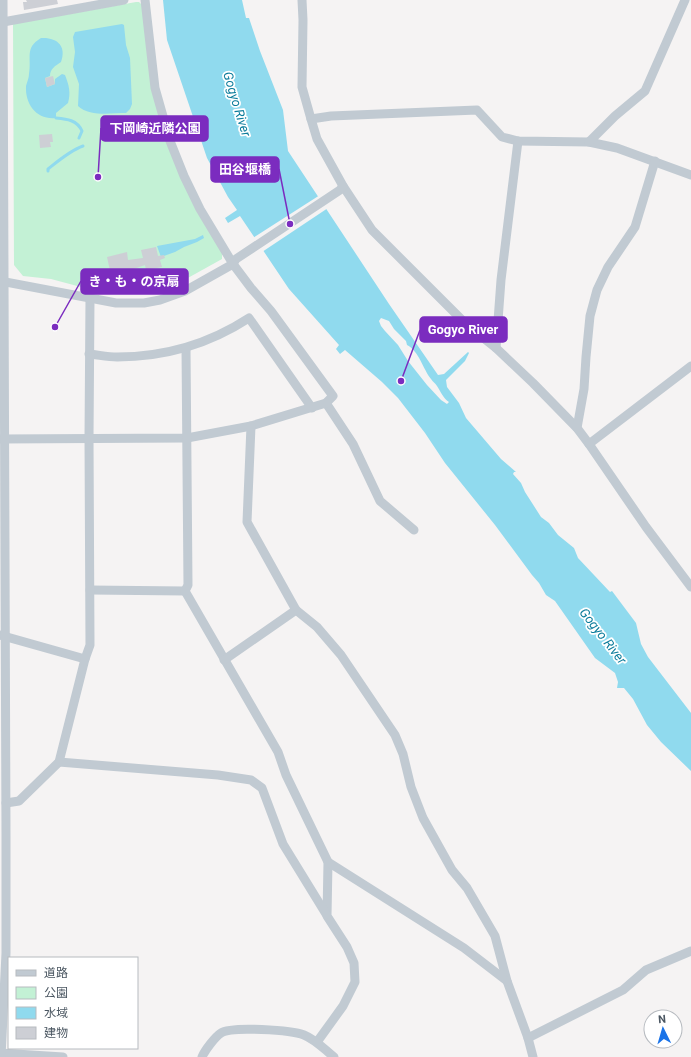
<svg xmlns="http://www.w3.org/2000/svg" width="691" height="1057" font-family="Roboto,'Noto Sans JP',sans-serif">
<rect width="100%" height="100%" fill="#f5f3f3"/>
<polygon fill="#c3f1d5" points="136,2 139,2 143,6 166,139 222,252 222,259 186,279 166,288 145,292 119,293 96,291 51,279 23,276 14,265 13,24"/>
<g fill="#90daee" fill-rule="evenodd">
<path d="M163,0H242L246,18H249L260,51L283,110L288,151L389,304L438,375L444,374L468,352L469,353L465,361L446,380L447,387L459,403L466,418L501,459L516,472H514L513,474L521,483L525,492L541,517L549,523L558,535L574,548L578,558L610,592L612,591L636,623L641,644L648,657L691,713V771L661,742L647,725L633,699L624,688H617L618,682L615,673L595,658L555,601L546,595L539,583L532,575L495,525L445,463L425,433L398,398L382,382L345,350L340,354L336,349L339,345L289,289L240,216L228,223L225,218L237,210L228,197L207,158L167,40ZM381,318L389,321L394,329L406,341L407,345C419,351 423,369 431,379C433,382 435,383 437,386C441,392 443,398 449,402L447,404L441,400L427,385L408,361L398,345L385,331L381,326L379,321Z"/>
<path d="M122,24L124,25L126,45L130,58L132,104L130,109L126,113C111,113 90,117 78,106L79,84L73,67L75,52L73,37L75,32Z"/>
<path d="M41,38C57,37 67,46 61,62C55,66 50,69 50,76L45,78L47,87L55,84V79L62,74L65,75C69,85 71,93 68,103L56,113V118C37,120 25,105 26,86C27,82 29,78 29,74C32,58 24,48 41,38Z"/>
<polygon points="203,235 204,238 197,242 184,247 175,252 161,257 157,246 195,239"/>
</g>
<polygon fill="#f5f3f3" points="320,195 328,208 262,252 253,238"/>
<g fill="none" stroke-linecap="round" stroke-linejoin="round">
<g stroke="#90daee" stroke-width="3">
<path d="M56,118C67,119 77,120 82,131L79,138"/>
<path d="M48,171V169C58,161 71,150 83,146"/>
</g>
</g>
<g fill="#cdcfd5">
<polygon points="26,0 57,0 58,4 24,10 23,2 27,2"/>
<polygon points="53,76 55,84 47,87 45,78"/>
<polygon points="52,134 53,142 50,142 51,147 40,148 39,135"/>
<polygon points="156,247 158,256 164,255 165,258 160,260 162,267 146,270 145,265 125,272 125,271 111,275 107,257 127,252 128,260 143,258 141,250"/>
</g>
<g fill="none" stroke-linecap="round" stroke-linejoin="round">
<g stroke="#c1cad2" stroke-width="9">
<polyline points="302,0 303,20 302,87 311,119 317,139 343,186 372,230 467,325 496,348 533,383 577,428 589,444 646,527 691,587"/>
<polyline points="3,22 124,0"/>
<polyline points="311,119 331,116 477,110 502,137 518,141 589,142 617,148 691,175"/>
<polyline points="589,142 615,116 645,91 685,0"/>
<polyline points="0,281 116,303 144,303 160,300 185,291 233,264 236,259 340,190 343,186"/>
<polyline points="496,348 501,280 518,141"/>
<path d="M89,354C99,355 108,357 117,357C165,357 209,344 249,318L312,408"/>
<polyline points="326,403 353,444 380,501 414,530"/>
<polyline points="577,428 584,389 586,357 590,316 597,290 608,267 635,227 655,161"/>
<polyline points="0,439 187,438 251,426 326,403 333,396 271,311 251,288 233,264 200,209 184,176 170,141 155,88 145,0"/>
<polyline points="589,444 691,366"/>
<polyline points="90,590 185,591"/>
<polyline points="185,591 278,752 286,775 328,862 327,916 347,947 354,963 355,982 343,1006 317,1042"/>
<polyline points="185,591 188,585 186,348"/>
<polyline points="296,610 317,627 341,655 395,735 403,754 411,787 423,818 452,870 467,888 495,936 507,981 528,1038 533,1057"/>
<polyline points="0,635 85,659"/>
<polyline points="224,660 296,610 247,522 251,426"/>
<polyline points="59,762 218,775 251,780 262,788 283,844 326,914"/>
<polyline points="6,803 19,801 59,762 85,659 90,645 89,438 90,298"/>
<polyline points="328,862 464,948 507,981"/>
<polyline points="528,1038 623,990 646,970 691,951"/>
<polyline points="0,1053 63,1057"/>
<polyline points="1,1057 6,953 6,836 3,0"/>
<path d="M202,1057C205,1050 215,1037 221,1033C231,1026 292,1030 304,1035C316,1040 324,1049 334,1057"/>
</g>
</g>
<g text-anchor="middle" dominant-baseline="central" stroke-width="3.5" stroke-linejoin="round" paint-order="stroke">
<g font-size="13" font-style="italic" fill="#0c7c9b" stroke="#fff">
<text transform="translate(237 104) rotate(73)">Gogyo River</text>
<text transform="translate(603 636) rotate(52)">Gogyo River</text>
</g>
</g>
<path fill="none" stroke="#7b2cbf" stroke-width="1.5" d="M98 177L101 128M290 224L279 169M55 327L81 281M401 381L420 330"/>
<g fill="#7b2cbf" stroke="#fff" stroke-width="1.5">
<circle cx="98" cy="177" r="4"/>
<circle cx="290" cy="224" r="4"/>
<circle cx="55" cy="327" r="4"/>
<circle cx="401" cy="381" r="4"/>
</g>
<g fill="#7b2cbf" stroke="#7b2cbf" stroke-width="1.5">
<rect x="101" y="116" width="107" height="25" rx="4"/>
<rect x="211" y="157" width="68" height="25" rx="4"/>
<rect x="81" y="269" width="107" height="25" rx="4"/>
<rect x="420" y="317" width="87" height="25" rx="4"/>
</g>
<g font-size="13" text-anchor="middle" font-weight="bold" fill="#fff">
<text x="155" y="133">下岡崎近隣公園</text>
<text x="245" y="174">田谷堰橋</text>
<text x="134" y="286">き・も・の京扇</text>
<text x="463" y="334">Gogyo River</text>
</g>
<rect x="8" y="957" width="130" height="92" fill="#ffffff" stroke="#b7bbc0"/>
<rect x="16" y="970" width="20" height="6" fill="#c1cad2" stroke="#b7bbc0"/>
<text x="44" y="977" font-size="12" fill="#4a5661">道路</text>
<rect x="16" y="987" width="20" height="12" fill="#c3f1d5" stroke="#b7bbc0"/>
<text x="44" y="997" font-size="12" fill="#4a5661">公園</text>
<rect x="16" y="1007" width="20" height="12" fill="#90daee" stroke="#b7bbc0"/>
<text x="44" y="1017" font-size="12" fill="#4a5661">水域</text>
<rect x="16" y="1027" width="20" height="12" fill="#cdcfd5" stroke="#b7bbc0"/>
<text x="44" y="1037" font-size="12" fill="#4a5661">建物</text>
<g transform="translate(663 1029) rotate(355)"><circle r="19" fill="#ffffff" stroke="#b7bbc0"/>
<path d="M0-3L7 15L0 10L-7 15Z" fill="#1a73e8"/>
<text y="-6" font-size="11" font-weight="bold" text-anchor="middle" fill="#4a5661">N</text>
</g>
</svg>
